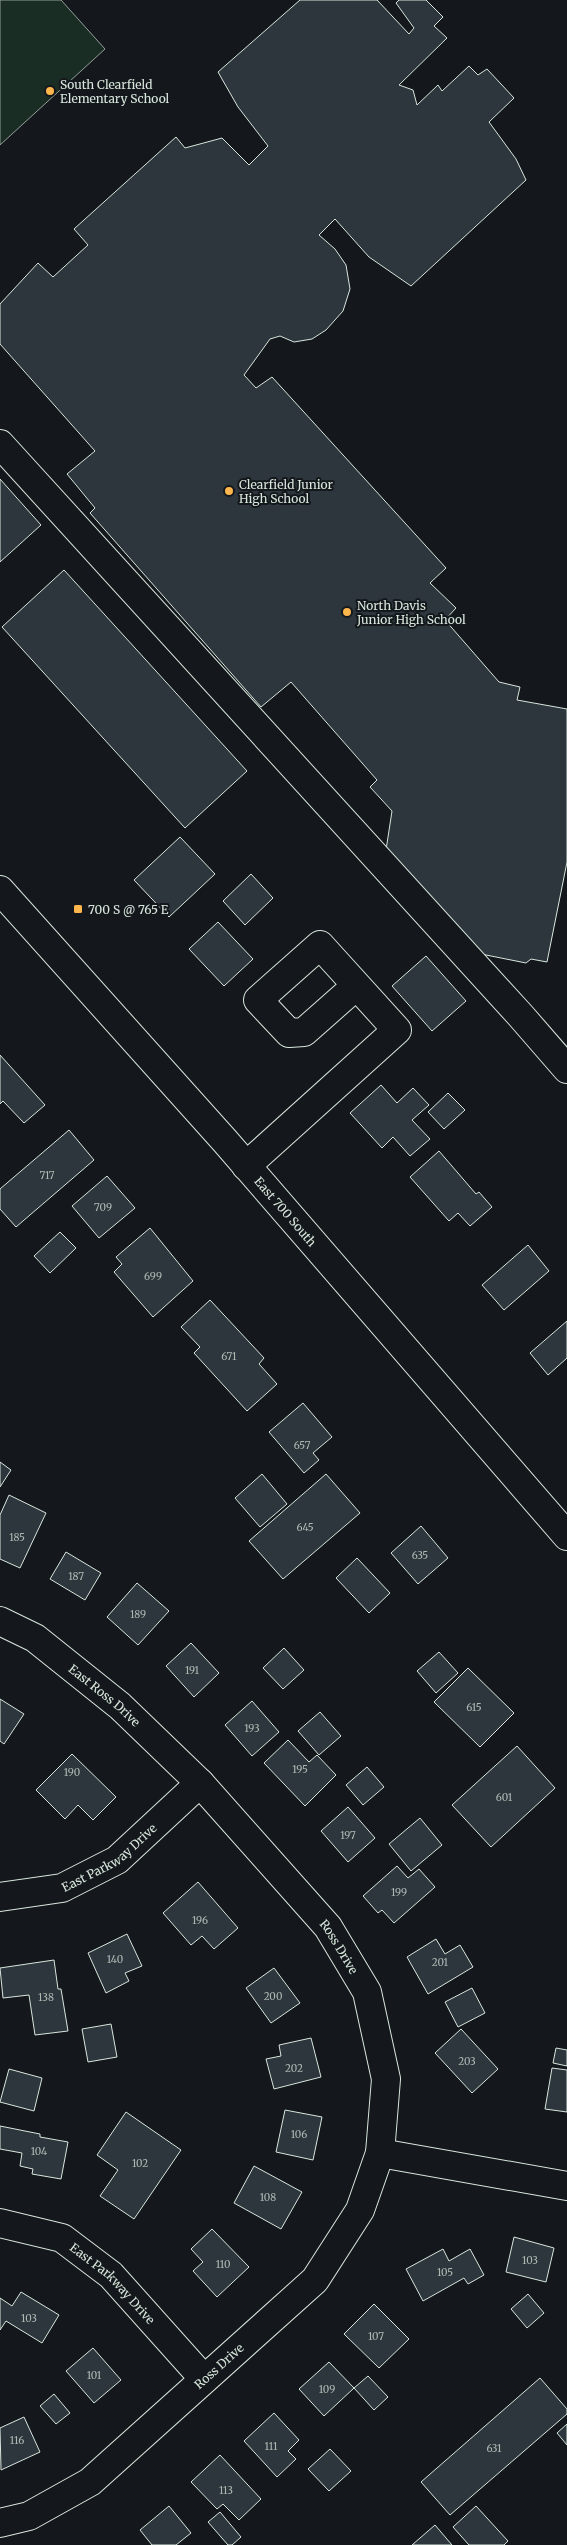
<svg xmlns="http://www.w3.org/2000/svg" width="567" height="2545" font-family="Merriweather,serif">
<rect width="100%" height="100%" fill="#14181c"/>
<polygon fill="#1a2d24" stroke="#939e99" points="0,0 61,0 105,49 0,145"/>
<g fill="#2c363c" stroke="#d8e6dc">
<polygon points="300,0 377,0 409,34 414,28 396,3 399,0 426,0 443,17 434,26 447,38 399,85 413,90 417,105 438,85 442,91 469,66 478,75 487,69 514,98 489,122 516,159 526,180 411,286 369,257 335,219 319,235 335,249 346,265 350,289 343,311 326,330 312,339 294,342 280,336 270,339 244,375 256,388 272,377 446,568 430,583 456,608 445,620 499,682 520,687 517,700 567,709 567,862 547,962 531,959 526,963 476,953 386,850 392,811 370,787 377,780 291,682 261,707 90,513 95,508 67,474 95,451 0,344 0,304 38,263 53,277 88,245 74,229 176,137 185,148 222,138 249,165 268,146 238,107 218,72"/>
<polygon points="0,479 41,525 0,562"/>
<polygon points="64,570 247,771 185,828 2,627"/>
<polygon points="180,837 215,874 169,917 134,880"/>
<polygon points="251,874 273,898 245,925 223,901"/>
<polygon points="218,922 253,959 224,986 189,949"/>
<polygon points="426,956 466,1001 432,1031 392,986"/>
<polygon points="0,1055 45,1105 24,1123 3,1101 0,1104"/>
<polygon points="381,1085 397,1103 413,1088 429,1105 412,1120 430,1139 410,1156 393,1137 382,1148 350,1113"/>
<polygon points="448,1093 465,1110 444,1129 428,1112"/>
<polygon points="69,1130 94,1160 16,1227 0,1209 0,1189"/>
<polygon points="439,1151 476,1194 479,1192 492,1207 470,1226 458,1213 449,1221 410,1177"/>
<polygon points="107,1176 135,1208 99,1238 72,1206"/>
<polygon points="150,1228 193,1281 153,1317 114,1272 122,1264 116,1257"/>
<polygon points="60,1232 76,1248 50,1273 34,1256"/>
<polygon points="528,1245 549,1271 504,1310 482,1285"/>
<polygon points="210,1300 264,1358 259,1364 277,1384 247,1411 194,1353 200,1347 181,1327"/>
<polygon points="567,1321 567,1358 548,1375 530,1353"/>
<polygon points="303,1403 332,1437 313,1453 319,1460 304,1473 269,1432"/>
<polygon points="0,1462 11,1470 0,1487"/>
<polygon points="262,1474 287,1504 260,1527 235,1498"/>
<polygon points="326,1474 360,1513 283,1579 249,1541"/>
<polygon points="9,1495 46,1513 20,1568 0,1559 0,1515"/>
<polygon points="421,1526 448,1558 418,1584 391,1553"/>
<polygon points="66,1552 101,1573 85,1600 50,1579"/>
<polygon points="357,1558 390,1593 369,1613 336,1578"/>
<polygon points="137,1583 169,1611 138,1645 107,1617"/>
<polygon points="191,1643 219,1673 194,1697 166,1666"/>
<polygon points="284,1648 304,1670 283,1689 263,1668"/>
<polygon points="439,1652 458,1673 436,1693 417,1671"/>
<polygon points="468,1668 514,1713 480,1747 434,1702"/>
<polygon points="0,1699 24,1714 4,1744 0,1741"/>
<polygon points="252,1701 279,1732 252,1756 225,1725"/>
<polygon points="320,1712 341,1736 319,1755 298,1731"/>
<polygon points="288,1740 309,1762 317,1755 336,1775 305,1806 264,1763"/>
<polygon points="517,1746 555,1788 491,1847 452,1805"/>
<polygon points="72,1754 116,1797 93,1820 78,1805 65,1819 36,1790"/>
<polygon points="367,1767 384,1787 363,1805 346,1785"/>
<polygon points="348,1807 375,1838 348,1862 321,1831"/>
<polygon points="420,1818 442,1845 411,1871 389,1844"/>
<polygon points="397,1866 408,1878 419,1869 435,1887 394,1923 382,1910 378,1913 363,1896"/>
<polygon points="198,1882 238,1928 214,1949 202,1936 191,1945 163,1913"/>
<polygon points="127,1934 142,1966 125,1973 129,1981 106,1993 88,1953"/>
<polygon points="436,1939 445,1954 460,1945 473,1967 428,1994 407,1957"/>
<polygon points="54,1960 58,1989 61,1989 68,2031 35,2035 29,1995 3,1998 0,1968"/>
<polygon points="274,1968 300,2003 271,2023 246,1988"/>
<polygon points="472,1988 485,2013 458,2027 445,2002"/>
<polygon points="111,2024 117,2057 88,2062 82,2029"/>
<polygon points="461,2029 498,2069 472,2093 435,2053"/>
<polygon points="311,2038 321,2077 274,2089 266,2059 281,2056 279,2045"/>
<polygon points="556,2048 567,2050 567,2066 553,2063"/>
<polygon points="552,2068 567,2070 567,2112 545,2109"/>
<polygon points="9,2069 42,2078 34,2111 0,2102"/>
<polygon points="285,2110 322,2117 313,2160 276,2152"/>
<polygon points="126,2112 181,2150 134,2219 100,2196 118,2170 97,2155"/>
<polygon points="0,2126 40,2134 40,2137 68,2142 61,2179 32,2174 33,2169 20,2166 22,2153 0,2149"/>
<polygon points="254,2166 302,2192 281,2229 234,2203"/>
<polygon points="212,2229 249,2267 217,2297 193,2271 203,2262 191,2249"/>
<polygon points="514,2237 554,2248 546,2282 506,2272"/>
<polygon points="443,2249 449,2261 470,2249 484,2275 468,2284 464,2278 423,2301 406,2269"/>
<polygon points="21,2292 59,2315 42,2343 6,2321 0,2330 0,2298 12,2306"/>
<polygon points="528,2294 544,2313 527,2328 511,2309"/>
<polygon points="374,2304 409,2339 379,2368 344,2334"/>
<polygon points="93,2348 121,2380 94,2403 66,2371"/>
<polygon points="329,2362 354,2388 324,2416 299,2389"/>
<polygon points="368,2376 388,2397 374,2410 354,2388"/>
<polygon points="540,2378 567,2409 567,2414 450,2515 421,2482"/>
<polygon points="54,2394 70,2413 56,2424 40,2406"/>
<polygon points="274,2413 299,2440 288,2451 296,2459 277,2477 244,2441"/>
<polygon points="24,2417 40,2452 1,2470 0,2428"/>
<polygon points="567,2424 567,2445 557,2433"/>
<polygon points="330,2449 351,2471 329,2491 308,2469"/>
<polygon points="220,2455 261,2499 239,2520 223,2504 217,2509 191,2482"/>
<polygon points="169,2506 191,2533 176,2545 152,2545 140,2530"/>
<polygon points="476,2506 508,2541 504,2545 469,2545 453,2527"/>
<polygon points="220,2512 241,2537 232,2545 228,2545 208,2522"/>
<polygon points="435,2525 452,2545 412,2545"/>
</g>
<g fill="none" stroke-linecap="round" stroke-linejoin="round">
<g stroke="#d8e6dc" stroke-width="30">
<g id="minor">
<polyline points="0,444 521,1016 567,1069"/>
<polyline points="246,1166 397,1030 320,945 258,1000 289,1033 304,1032 356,986"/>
<path id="s1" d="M0,1621L35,1638L120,1706L200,1783L328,1927L367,1992L386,2079L380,2153L360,2210L315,2280L90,2482L29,2516L0,2523"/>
<path id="s2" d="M0,1897L62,1888L117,1860L200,1783"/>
<polyline points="380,2153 567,2186"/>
<path id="s3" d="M0,2223L62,2238L111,2275L204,2379"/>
</g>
</g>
<g stroke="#d8e6dc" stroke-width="30">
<g id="major">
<path id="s4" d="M0,890L225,1141L567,1536"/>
</g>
</g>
<use href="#minor" stroke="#14181c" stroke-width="28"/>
<use href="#major" stroke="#14181c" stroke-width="28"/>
</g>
<g fill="#ffb74d" stroke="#14181c" stroke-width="2">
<circle cx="50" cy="91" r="5"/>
<circle cx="229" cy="491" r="5"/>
<circle cx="347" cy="612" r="5"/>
<rect x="73" y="904" width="10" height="10" rx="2.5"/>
</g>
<g text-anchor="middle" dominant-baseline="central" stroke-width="4" stroke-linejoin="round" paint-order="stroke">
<g font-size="10" fill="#adbab4">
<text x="47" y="1175">717</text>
<text x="103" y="1207">709</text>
<text x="153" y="1276">699</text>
<text x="229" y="1356">671</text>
<text x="302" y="1445">657</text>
<text x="305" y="1527">645</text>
<text x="17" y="1537">185</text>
<text x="420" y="1555">635</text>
<text x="76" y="1576">187</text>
<text x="138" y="1614">189</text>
<text x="192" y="1670">191</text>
<text x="474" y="1707">615</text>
<text x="252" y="1728">193</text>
<text x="300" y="1769">195</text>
<text x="72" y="1772">190</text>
<text x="504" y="1797">601</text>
<text x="348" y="1835">197</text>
<text x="399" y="1892">199</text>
<text x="200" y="1920">196</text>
<text x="115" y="1959">140</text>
<text x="440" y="1962">201</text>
<text x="273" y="1996">200</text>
<text x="46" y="1997">138</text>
<text x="467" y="2061">203</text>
<text x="294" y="2068">202</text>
<text x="299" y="2134">106</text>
<text x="39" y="2151">104</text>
<text x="140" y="2163">102</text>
<text x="268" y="2197">108</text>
<text x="530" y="2260">103</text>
<text x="223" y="2264">110</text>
<text x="445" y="2272">105</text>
<text x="29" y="2318">103</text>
<text x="376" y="2336">107</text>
<text x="94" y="2375">101</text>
<text x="327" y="2389">109</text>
<text x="17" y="2440">116</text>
<text x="271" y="2446">111</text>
<text x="494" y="2448">631</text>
<text x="226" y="2490">113</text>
</g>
<g font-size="12" fill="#d8e6dc" stroke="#14181c" text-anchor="start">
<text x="60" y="84">South Clearfield<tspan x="60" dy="14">Elementary School</tspan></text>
<text x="239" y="484">Clearfield Junior<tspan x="239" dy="14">High School</tspan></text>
<text x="357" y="605">North Davis<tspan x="357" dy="14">Junior High School</tspan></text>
<text x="88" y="909">700 S @ 765 E</text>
</g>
<g font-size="12" fill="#d8e6dc" stroke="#14181c">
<text stroke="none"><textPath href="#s4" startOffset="430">East 700 South</textPath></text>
<text stroke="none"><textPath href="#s1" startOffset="129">East Ross Drive</textPath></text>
<text stroke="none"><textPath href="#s2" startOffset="119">East Parkway Drive</textPath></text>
<text stroke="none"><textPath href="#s1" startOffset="474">Ross Drive</textPath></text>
<text stroke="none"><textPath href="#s3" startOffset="132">East Parkway Drive</textPath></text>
<text transform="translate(219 2366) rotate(-42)">Ross Drive</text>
</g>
</g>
</svg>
